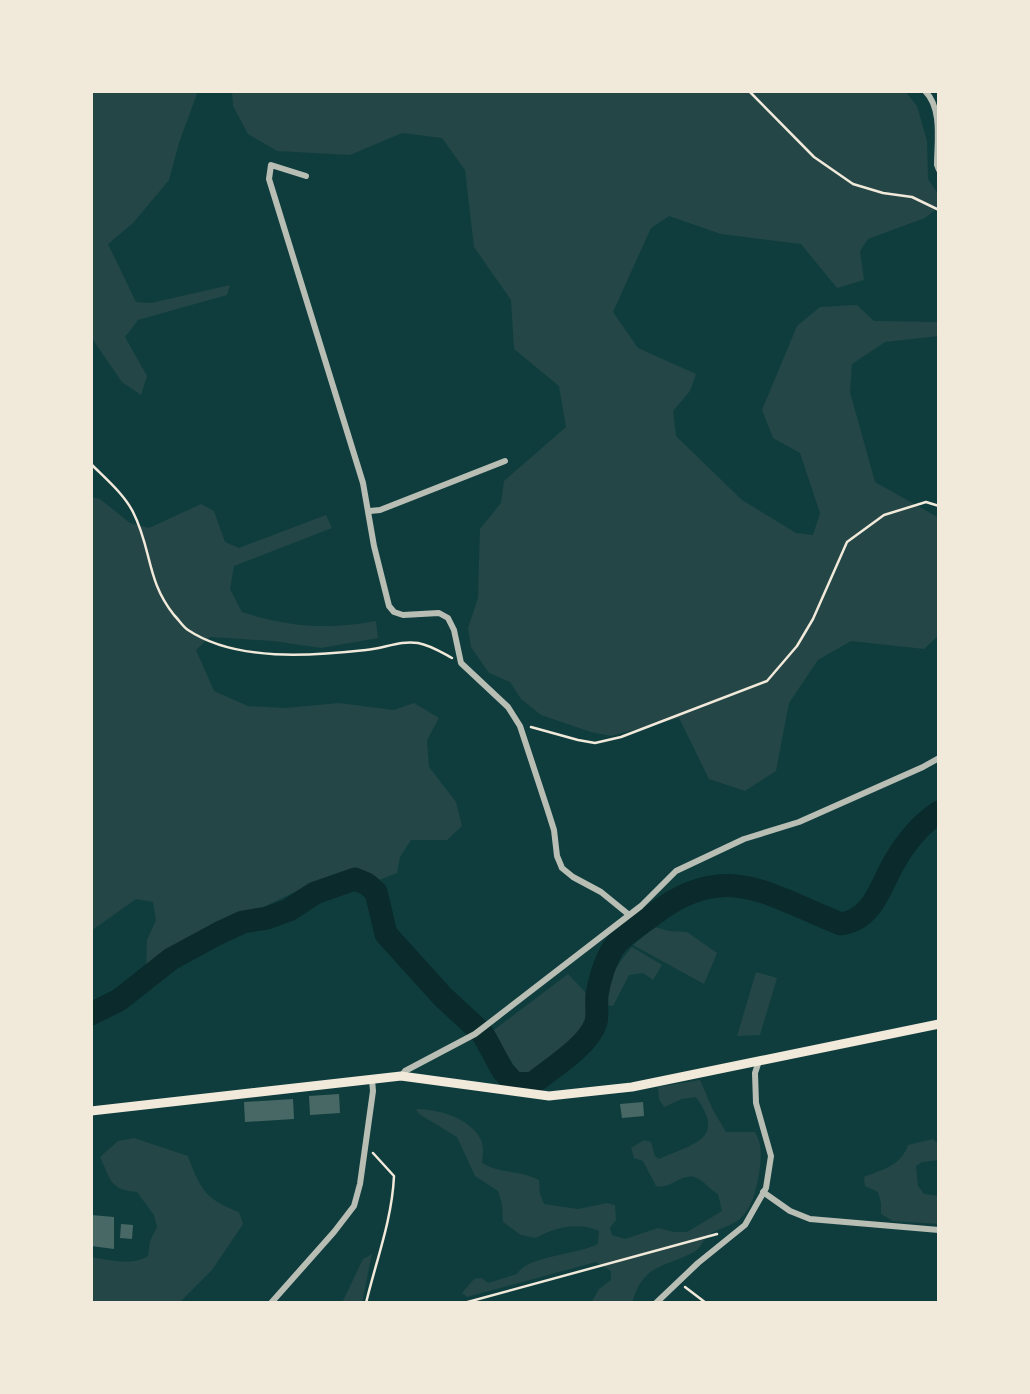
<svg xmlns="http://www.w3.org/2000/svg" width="1030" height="1394" font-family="Helvetica,sans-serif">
<rect width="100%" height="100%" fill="#0f3d3e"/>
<g fill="#244646">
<polygon points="91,91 198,91 179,143 169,180 133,223 108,244 136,302 151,303 230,285 227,295 138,320 125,337 147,376 141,395 122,382 91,337"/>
<polygon points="232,91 905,91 917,106 927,141 928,179 939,195 939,207 925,218 868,239 860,251 864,280 837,288 801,244 721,234 669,216 651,228 613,312 638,348 696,374 690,391 673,411 676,436 742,500 796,533 813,535 820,513 800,453 773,438 762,410 797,326 820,307 857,305 874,321 939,322 939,336 885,342 852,364 850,392 875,482 939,518 939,635 924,649 851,641 818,660 789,703 776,771 745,791 709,779 679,718 611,736 591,732 541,715 521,699 510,682 489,673 471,647 468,628 478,598 480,529 501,503 504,481 566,427 559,386 514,349 511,300 474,247 465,170 442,138 402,133 350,155 277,151 248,134 233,106"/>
<path d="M91,497L100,499L130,523L149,528L201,504L214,511L225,542L239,548L326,515L332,528L234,566L230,589L242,612C287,627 329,630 376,621L378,638L321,648L274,641L210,637L196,650L214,691L248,706L285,708L339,703L394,710L414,703L439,718L427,740L429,767L456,802L462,826L447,840H411L400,857L397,873L379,880L352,873L309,885L181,947L146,971L147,940L156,920L153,902L136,899L91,931Z"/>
<polygon points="655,927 669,931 687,932 717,953 704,984 633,945"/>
<path d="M632,947L662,965L653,980L643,973L629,975L613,1006L606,1005C605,981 617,965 632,947Z"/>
<polygon points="756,972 777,978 760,1035 737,1036"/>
<polygon points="568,974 586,993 586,1025 575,1040 535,1075 521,1075 490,1033"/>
<path d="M700,1080L713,1110L726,1132H755C763,1146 761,1159 759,1174C756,1191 751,1212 737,1221C728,1227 716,1229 708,1236C702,1241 701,1248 694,1252C663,1268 643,1264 632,1303H591L599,1289L611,1280V1271L596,1262L467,1297L462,1293L474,1279L482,1278L488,1283L517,1274C527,1256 576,1255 598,1244L599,1231C578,1222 556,1227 536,1238L521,1235L503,1222L502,1204L498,1191L475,1176L457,1137L419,1114L416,1109C438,1109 471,1118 481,1140C484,1146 483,1155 482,1163C500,1174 521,1170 539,1180L540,1194L544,1204L578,1209L607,1203L615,1205L616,1220L610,1228L612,1235L625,1239L658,1228L674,1232H687L722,1211L718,1194C710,1190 703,1179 694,1177C680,1174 670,1190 656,1186L643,1161L634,1158L631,1148L644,1140L651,1142L655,1156L659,1159C693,1143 727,1140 696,1097L682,1099L664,1107L659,1099L658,1087Z"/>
<path d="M134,1138L188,1156C200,1189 206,1200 239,1212L243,1224L212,1270L179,1303H91V1257C108,1260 133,1266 148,1256L150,1241L157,1227L154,1215L137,1192C110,1190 111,1180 100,1157L118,1141Z"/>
<path d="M933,1139L939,1145V1160L922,1162L916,1166L918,1186L924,1194L939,1196V1224L893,1221L881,1214V1203L878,1192L865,1186L864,1177C883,1169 901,1166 908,1145Z"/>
<polygon points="372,1254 362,1303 342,1303 363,1259"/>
</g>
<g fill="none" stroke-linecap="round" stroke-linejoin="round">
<path stroke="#0a2a2b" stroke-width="23" d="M91,1014L119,1000L171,959L219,933L243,922L267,918L289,910L315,893L355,879L367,884L376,892L386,934L443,997L483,1034L503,1071L514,1083L532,1084C550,1069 589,1046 596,1022C598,1013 596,1004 597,995C599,981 605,962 612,950C620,936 640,925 653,915C725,859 768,895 841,924C874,919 880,886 895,861C906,842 921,824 939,812"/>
</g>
<g fill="#486865">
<polygon points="339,1094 340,1113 310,1115 309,1096"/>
<polygon points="293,1099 294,1119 245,1122 244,1102"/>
<polygon points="643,1102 644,1116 622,1118 620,1104"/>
<polygon points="91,1215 114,1217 114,1249 91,1246"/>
<polygon points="121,1224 133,1225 132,1239 120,1238"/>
</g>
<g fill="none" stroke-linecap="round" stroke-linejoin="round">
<g stroke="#f1e9da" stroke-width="2.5">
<polyline points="749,91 814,157 853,184 883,193 912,197 939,210"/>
<path d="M91,464C105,478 124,494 133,512C152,549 146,580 174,615C179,620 183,627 188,630C236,662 312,656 366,650C383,649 400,640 418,643C430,645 441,652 452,658"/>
<polyline points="531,727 578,740 595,743 621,737 767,681 797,646 813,619 847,542 884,515 926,502 939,506"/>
<polyline points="685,1287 706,1303"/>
<path d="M366,1303C376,1261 392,1220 394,1176L373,1153"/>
<polyline points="464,1303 717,1234"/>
</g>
<g stroke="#b8beb3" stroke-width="6">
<path d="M925,91C943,109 937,142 937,165L939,170"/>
<polyline points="306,176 271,165 269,179 363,483 374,546 389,606 394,612 403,615 439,613 448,618 454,630 461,663 508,707 520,726 547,808 554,830 557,856 562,868 573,877 601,892 628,914"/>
<polyline points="370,511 380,510 505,461"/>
<polyline points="401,1076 405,1071 475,1034 641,906 676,871 744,839 799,822 923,767 939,758"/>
<polyline points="763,1192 790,1211 810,1219 939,1230"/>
<polyline points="271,1303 334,1232 354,1206 360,1184 373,1091 372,1080"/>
<polyline points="656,1303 698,1263 745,1225 766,1188 771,1156 756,1103 755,1073 759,1061"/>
</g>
<polyline stroke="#f1e9da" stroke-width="9" points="91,1111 401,1076 549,1096 632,1087 939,1024"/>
</g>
<rect width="1030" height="1394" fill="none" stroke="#f1e9da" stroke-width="186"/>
</svg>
